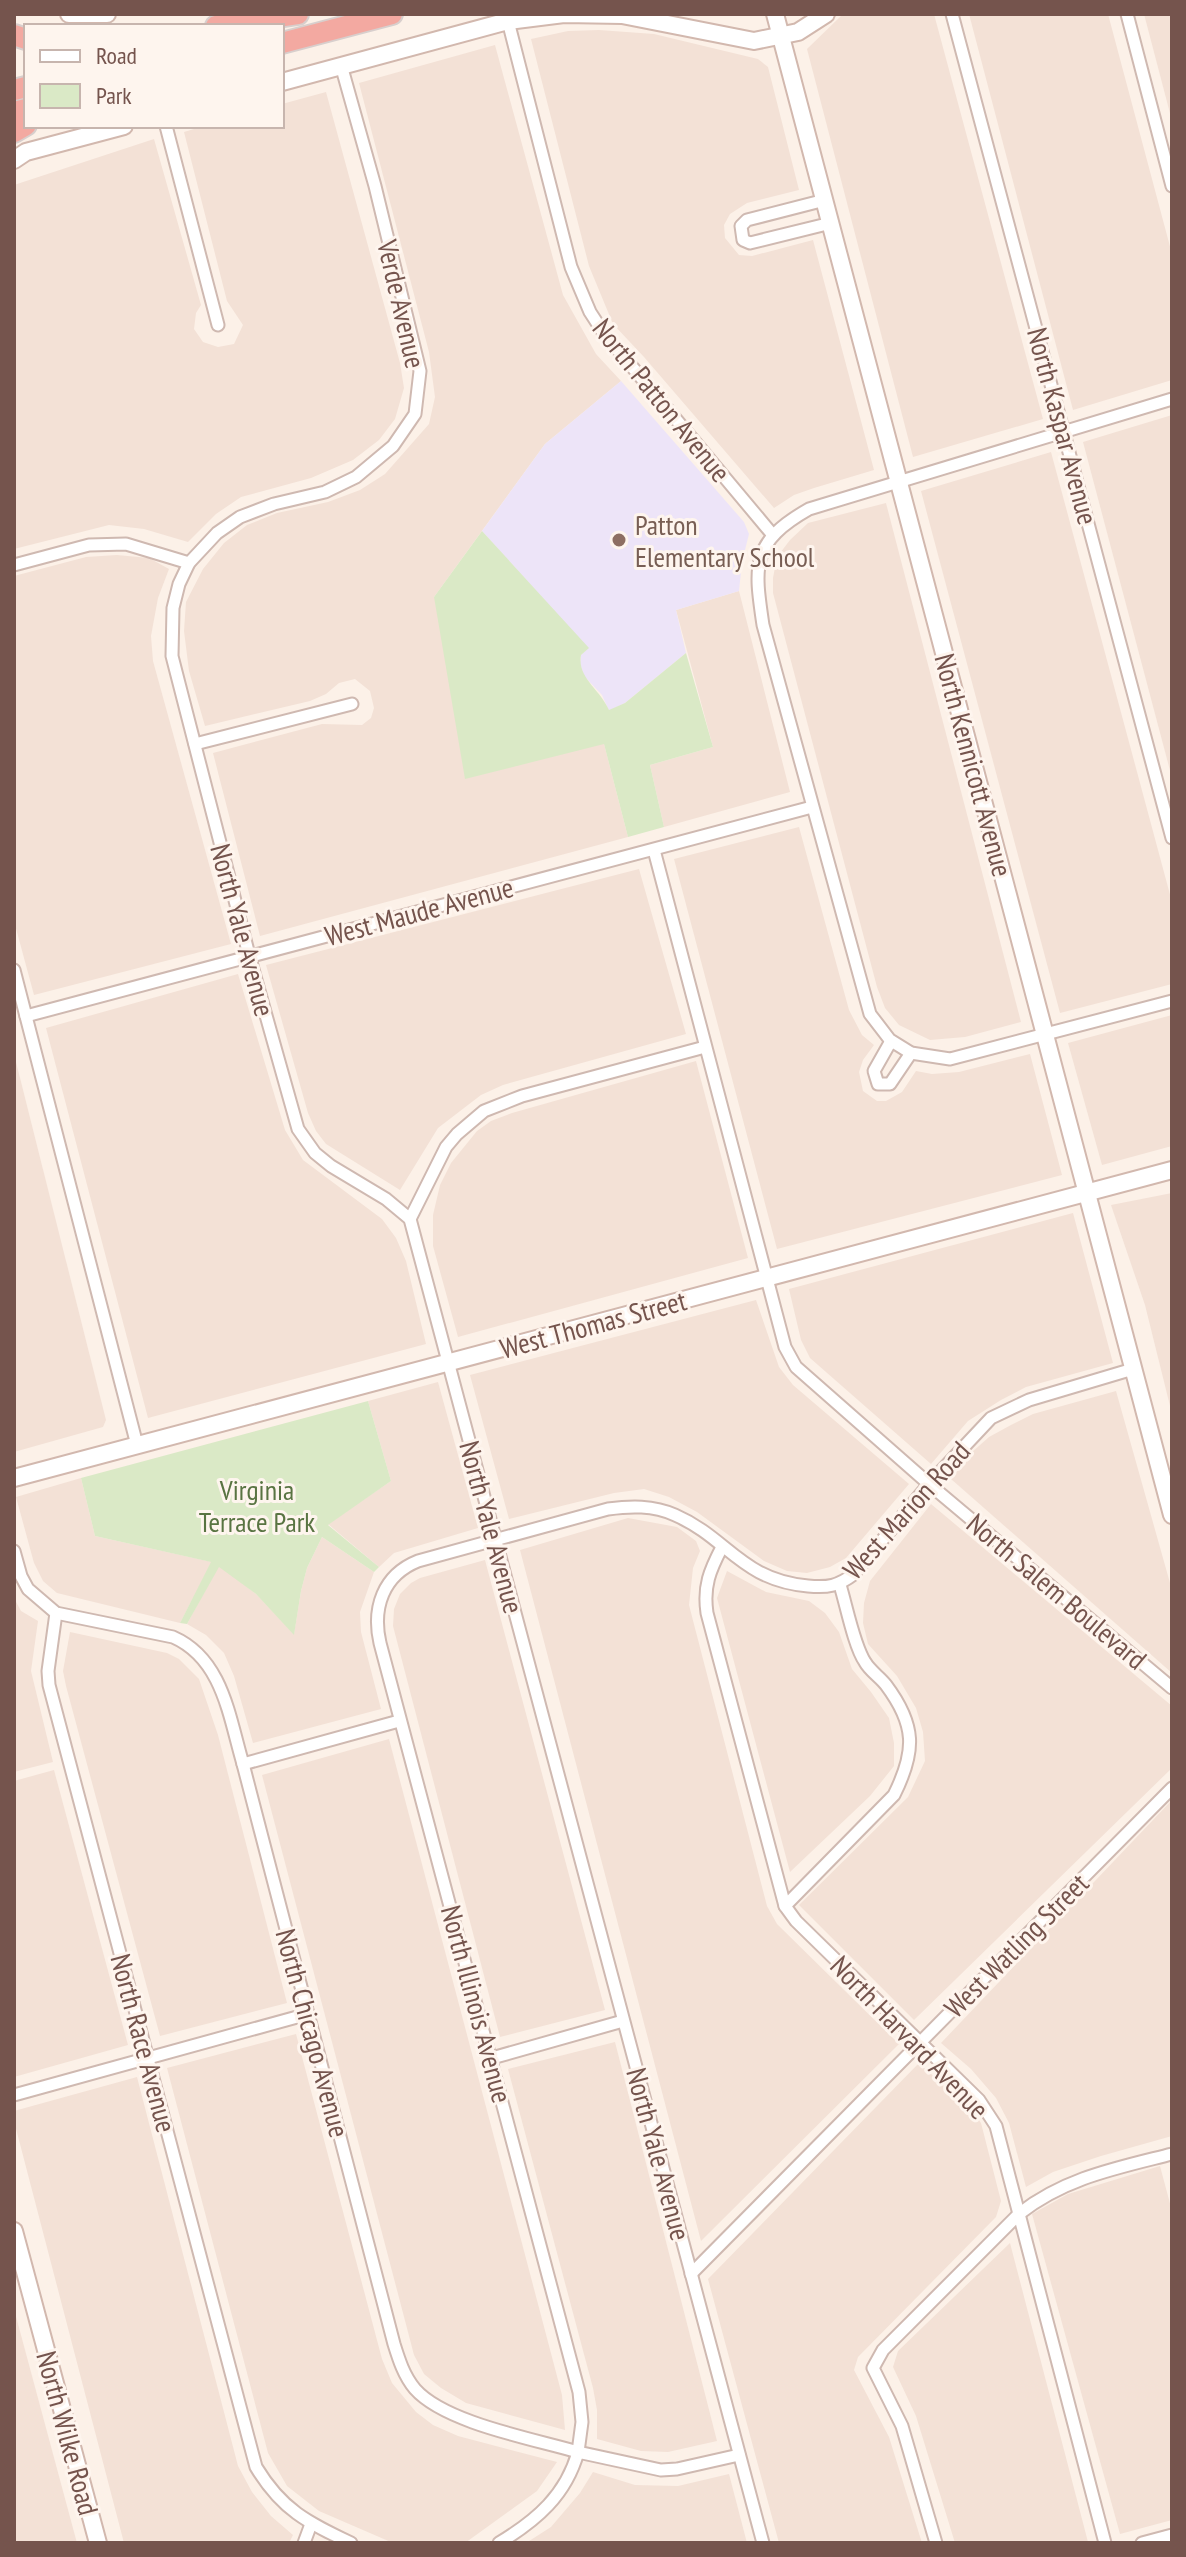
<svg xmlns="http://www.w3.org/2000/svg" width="1186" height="2557" font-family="'PT Sans Narrow',sans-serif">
<rect width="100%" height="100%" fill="#fcf1e8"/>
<g fill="#f3e1d6">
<polygon points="843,14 934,14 1043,419 913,457 807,49"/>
<polygon points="969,14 1108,14 1172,254 1172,380 1073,410"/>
<polygon points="1144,14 1172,14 1172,121"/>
<polygon points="599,30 654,34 758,59 768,67 799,190 747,203 730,214 724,225 725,238 739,255 752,256 813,240 874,470 814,488 794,495 774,508 644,357 613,324 589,266 531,39 568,31"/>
<polygon points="495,45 563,295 596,354 621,381 545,444 434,597 604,744 628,837 260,936 213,753 322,724 362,725 371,718 374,708 370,691 355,679 339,683 326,694 310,701 205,726 189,671 184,631 186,602 203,569 224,543 247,525 277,513 328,502 360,490 385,474 429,424 435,397 429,352 359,83"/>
<polygon points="326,92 400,363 404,388 395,419 379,440 353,460 311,478 241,497 216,514 188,542 144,529 109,525 14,549 14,185 154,139 201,305 196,313 194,329 203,342 218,347 234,344 243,325 227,301 184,132 204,126 282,126 282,104"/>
<polygon points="1172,415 1172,778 1083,442"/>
<polygon points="1051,452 1172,902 1172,984 1060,1013 921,491"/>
<polygon points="886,503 1021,1022 965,1037 930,1040 899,1025 885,1008 877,987 773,593 773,578 777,557 790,540 808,523"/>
<polygon points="117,555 149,558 169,569 158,598 151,636 153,661 231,944 34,995 14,921 14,576 86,557"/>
<polygon points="739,591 790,792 664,827 650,765 713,747 676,610"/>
<polygon points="799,827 849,1010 862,1035 874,1045 863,1060 859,1072 863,1091 877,1101 886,1101 902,1092 916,1071 932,1074 959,1072 1030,1054 1062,1175 777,1249 674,859"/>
<polygon points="639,869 686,1034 503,1085 481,1095 438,1128 400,1190 326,1144 316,1131 308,1113 266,965"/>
<polygon points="238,974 285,1130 303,1160 382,1219 396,1238 406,1261 426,1344 148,1418 46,1028"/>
<polygon points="1172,1015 1172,1146 1102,1165 1068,1043"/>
<polygon points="14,1054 106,1420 103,1427 14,1452"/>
<polygon points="696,1061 748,1258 458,1337 433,1246 433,1215 440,1185 451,1163 477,1131 491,1121 512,1113"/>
<polygon points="1172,1193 1172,1414 1145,1305 1111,1205"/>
<polygon points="1073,1213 1113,1363 1026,1387 1001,1400 968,1421 931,1464 810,1358 801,1340 789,1289"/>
<polygon points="756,1300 779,1367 793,1385 909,1484 846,1558 830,1567 807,1573 787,1571 764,1561 697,1512 669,1497 644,1489 614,1493 509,1519 470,1375"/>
<polygon points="438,1382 478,1528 394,1553 379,1567 328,1524 391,1481 368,1401"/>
<polygon points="1116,1391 1172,1590 1172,1673 951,1479 971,1453 989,1437 1011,1425 1033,1414"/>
<polygon points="81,1478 95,1536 212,1562 180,1623 57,1593 43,1581 34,1563 16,1497"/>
<polygon points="931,1504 1172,1706 1172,1768 914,2020 799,1905 908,1797 925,1761 923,1732 916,1708 897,1676 868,1644 863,1623 864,1603 870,1581"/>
<polygon points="628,1518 677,1527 696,1541 700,1551 693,1568 689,1605 767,1906 777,1924 899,2044 701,2241 520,1550"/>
<polygon points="322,1537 374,1572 360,1612 361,1632 381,1709 253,1743 234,1676 224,1653 206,1635 187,1624 219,1565 256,1594 294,1634 301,1591 307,1568"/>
<polygon points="485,1560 605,2010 500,2037 393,1626 394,1609 400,1594 411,1583 420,1578"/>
<polygon points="727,1571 766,1592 809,1601 825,1613 839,1632 852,1669 871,1692 889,1718 894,1743 894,1766 870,1796 790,1872 717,1598"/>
<polygon points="14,1598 21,1611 38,1621 31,1671 53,1762 14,1772"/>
<polygon points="70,1632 167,1653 179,1659 199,1679 218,1735 287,2003 160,2036 66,1686 63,1671"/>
<polygon points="389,1739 562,2395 565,2430 466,2403 441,2388 424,2374 414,2355 262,1775"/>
<polygon points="54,1770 128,2045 14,2077 14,1781"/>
<polygon points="1172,1800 1172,2136 1101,2156 1053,2172 1026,2187 1009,2123 996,2098 971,2069 941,2043"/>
<polygon points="296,2034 382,2359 392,2383 416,2412 433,2425 458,2436 557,2462 537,2491 465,2543 393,2543 319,2511 287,2486 268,2453 167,2068"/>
<polygon points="615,2042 717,2441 668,2452 641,2451 597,2439 597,2410 593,2388 508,2069"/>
<polygon points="919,2063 973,2112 981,2123 1001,2201 996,2217 858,2357 854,2370 889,2437 922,2543 779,2543 708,2279"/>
<polygon points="137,2077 238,2466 252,2492 271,2516 293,2535 289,2543 124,2543 14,2121 14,2111"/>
<polygon points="1160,2166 1172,2211 1172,2520 1120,2534 1032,2214 1068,2194"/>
<polygon points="1010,2243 1088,2542 1083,2543 955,2543 916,2416 893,2367 898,2351"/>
<polygon points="14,2309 77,2543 14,2543"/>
<polygon points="593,2472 635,2485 678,2486 729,2474 747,2543 526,2543 551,2527 580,2493"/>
</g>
<polygon fill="#ede4f8" points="621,381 744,522 749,534 742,562 739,591 676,610 686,653 625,703 609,711 602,695 584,676 580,664 581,655 588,648 482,531 545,444"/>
<g fill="#dae9c6">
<path d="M482,531L589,648L581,655C577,678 600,689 609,710L625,703L686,653L713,747L650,765L664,827L628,837L604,744L465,779L434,597Z"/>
<polygon points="368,1401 391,1481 328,1525 379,1567 374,1572 322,1537 307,1568 301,1591 294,1635 256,1594 219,1567 187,1624 180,1623 211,1562 95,1536 81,1478"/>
</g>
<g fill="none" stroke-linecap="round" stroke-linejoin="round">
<g stroke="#cfb9b1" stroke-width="15">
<g id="street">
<polyline points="952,14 1172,838"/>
<polyline points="1127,14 1172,186"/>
<polyline points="508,21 571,267 590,312 603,332 772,534"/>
<polyline points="341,65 375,186 420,371 415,414 393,446 356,477 325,492 274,504 240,517 217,533 189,563 179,584 173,608 172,656 249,955 298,1129 315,1153 331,1166 386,1199 410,1219 763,2543"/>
<polyline points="166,126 218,325"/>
<polyline points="825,200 747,220 741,226 743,240 750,243 831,223"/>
<path d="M1172,399L809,509C751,542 754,565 763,625L870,1014L890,1040L911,1053L950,1059L1172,1001"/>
<polyline points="14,565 89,545 126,544 189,563"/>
<polyline points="195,744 352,704"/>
<polyline points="654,850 785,1347 796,1367 929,1484 1172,1688"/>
<polyline points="14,970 137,1445"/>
<polyline points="26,1016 812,807"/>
<polyline points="891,1041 874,1071 878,1084 890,1084 911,1053"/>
<polyline points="410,1219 446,1147 457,1134 484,1111 522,1096 705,1047"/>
<path d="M722,1547C710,1570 703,1586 707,1613L785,1906L796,1921L979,2100L996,2126L1105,2543"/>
<path d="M14,1551L21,1576L28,1589L56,1613L173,1637C223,1659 229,1717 243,1764L394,2344C399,2360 404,2376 415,2389C445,2423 534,2439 578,2452L582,2422L579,2392L380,1643C372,1608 383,1575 418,1561L608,1509C630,1506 653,1505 675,1515C728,1538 741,1580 808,1586C828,1588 838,1586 854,1574L929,1484L991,1418L1029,1400L1133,1369"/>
<path d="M56,1613L48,1671L49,1685L256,2467C282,2510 307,2522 351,2543"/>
<polyline points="243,1764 399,1721"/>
<path d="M785,1906L894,1795C916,1751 916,1725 886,1685C880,1677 870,1671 865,1662C854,1646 846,1604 840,1585"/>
<polyline points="492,2058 623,2021"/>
<polyline points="14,2095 308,2014"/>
<polyline points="691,2274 1172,1788"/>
<polyline points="304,2543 311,2524"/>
<path d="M499,2543C537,2520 566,2495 578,2452L661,2470L677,2469L739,2455"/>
<path d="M936,2543L902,2426L873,2368L883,2350L1019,2214C1064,2178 1117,2168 1172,2154"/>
<polyline points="1142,2543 1172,2535"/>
</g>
</g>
<g stroke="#d2b8ae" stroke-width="20">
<g id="secondary">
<polyline points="69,14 107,14"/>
<polyline points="775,14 1172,1515"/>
<polyline points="282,82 508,21 564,14 622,15 754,41 798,32 826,14"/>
<polyline points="14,160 26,152 124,126"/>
<polyline points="14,1478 1172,1170"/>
<polyline points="14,2231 98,2543"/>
</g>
</g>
<g stroke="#d8cfcd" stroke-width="24">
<g id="highway">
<polyline points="216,26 298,14"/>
<polyline points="14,35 26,39"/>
<polyline points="282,43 392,14"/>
<polyline points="14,90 26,87"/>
<polyline points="14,112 26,109"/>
<polyline points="14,132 26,125"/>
</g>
</g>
<use href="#street" stroke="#fff" stroke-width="11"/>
<use href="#secondary" stroke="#fff" stroke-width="16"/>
<use href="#highway" stroke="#f3a9a1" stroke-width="20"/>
</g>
<circle fill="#8d6e63" stroke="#fef5ee" stroke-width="3" cx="619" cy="540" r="8"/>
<g text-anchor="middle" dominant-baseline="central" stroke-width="6" stroke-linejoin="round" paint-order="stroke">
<g font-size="28" fill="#75544d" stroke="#fef5ee">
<text transform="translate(402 304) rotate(77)">Verde Avenue</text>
<text transform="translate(662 400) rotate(51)">North Patton Avenue</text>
<text transform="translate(1063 426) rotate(75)">North Kaspar Avenue</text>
<text transform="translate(974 765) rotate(75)">North Kennicott Avenue</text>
<text transform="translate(419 911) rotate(-15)">West Maude Avenue</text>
<text transform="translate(243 930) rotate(75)">North Yale Avenue</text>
<text transform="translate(593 1324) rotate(-15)">West Thomas Street</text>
<text transform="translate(906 1510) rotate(-48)">West Marion Road</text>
<text transform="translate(492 1527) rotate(75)">North Yale Avenue</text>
<text transform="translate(1057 1591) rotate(40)">North Salem Boulevard</text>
<text transform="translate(1016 1945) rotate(-45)">West Watling Street</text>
<text transform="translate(477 2004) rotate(75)">North Illinois Avenue</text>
<text transform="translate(313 2033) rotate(75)">North Chicago Avenue</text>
<text transform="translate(910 2037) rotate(46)">North Harvard Avenue</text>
<text transform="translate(144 2043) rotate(75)">North Race Avenue</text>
<text transform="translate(659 2154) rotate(75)">North Yale Avenue</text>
<text transform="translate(68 2433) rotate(75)">North Wilke Road</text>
</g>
<g font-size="28" fill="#785e54" stroke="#fef5ee" text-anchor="start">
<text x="635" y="524">Patton<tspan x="635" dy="32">Elementary School</tspan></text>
</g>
<g font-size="28" fill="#597442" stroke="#fef5ee">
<text x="257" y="1489">Virginia<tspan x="257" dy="32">Terrace Park</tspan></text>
</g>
</g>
<rect width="1186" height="2557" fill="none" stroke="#75544d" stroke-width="32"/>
<rect x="24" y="24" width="260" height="104" fill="#fef5ee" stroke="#c7b5ae" stroke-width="2"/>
<rect x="40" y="50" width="40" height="12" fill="#ffffff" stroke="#c7b5ae" stroke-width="2"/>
<text x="96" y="64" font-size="24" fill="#75544d">Road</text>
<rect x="40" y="84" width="40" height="24" fill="#dae9c6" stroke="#c7b5ae" stroke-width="2"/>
<text x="96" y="104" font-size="24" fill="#75544d">Park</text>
</svg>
